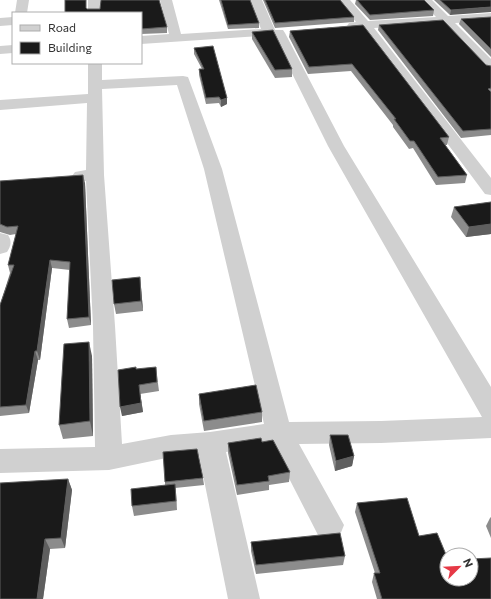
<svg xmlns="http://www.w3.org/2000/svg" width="491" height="599" font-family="Commissioner,sans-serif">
<rect width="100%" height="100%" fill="#fff"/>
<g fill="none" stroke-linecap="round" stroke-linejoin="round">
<g fill="#d0d0d0" fill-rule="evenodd">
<polygon points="17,0 29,0 27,13 15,13"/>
<rect x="88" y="0" width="12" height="13"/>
<path d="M160,0H172L181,34L261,29L250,0H262L275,30H283L285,33L344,146L491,387V438L381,443L299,444L344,525L340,535L329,539L318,535L272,445L226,452L260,599H228L199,455L171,457L109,470L0,473V449L95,447L93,326L86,181L75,180L72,176L75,172L86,170L87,103L0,110V100L88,94V63H102V80L183,76L188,77L222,169L289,422L381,421L482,417L328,146L273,35L141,44V36L169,34ZM177,85L204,169L264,424L210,432L171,435L122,444L115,326L104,175L102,89Z"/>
<polygon points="338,0 350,0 368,21 436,17 420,0 432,0 448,16 491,13 491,21 455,23 491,59 491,71 486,70 442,24 374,28 491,178 491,195 485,194 362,29 349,29 347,26 349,23 356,22"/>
<polygon points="13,17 13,25 0,26 0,18"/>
<polygon points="13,45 13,53 0,54 0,46"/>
<path d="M0,233L8,235C12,241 11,246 7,252L0,254Z"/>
</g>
</g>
<g fill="#8c8c8c">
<polygon points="65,0 86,0 86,9 100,9 101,0 159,0 167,27 167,33 141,34 141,13 65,13"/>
<polygon points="219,0 250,0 259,23 259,28 228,29"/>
<polygon points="263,0 340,0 354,17 354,22 275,28"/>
<polygon points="356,0 424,0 434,10 433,16 370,20 355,4"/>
<polygon points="434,0 491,0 450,15"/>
<polygon points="491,17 491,57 459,24 461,19"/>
<polygon points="363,25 449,137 447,145 445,145 467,175 465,183 436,185 413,148 409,149 393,127 393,125 351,71 308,74 289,37 290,31"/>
<polygon points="379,25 486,65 491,66 491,135 461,138 378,30"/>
<polygon points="252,32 292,69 292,77 275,78 252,39"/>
<polygon points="194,48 227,98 227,104 221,107 219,103 206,104 199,75 199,69 202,69 194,54"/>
<polygon points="0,181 85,183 91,325 69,328 67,319 70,270 52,268 40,360 38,360 29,413 0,416 0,305 10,273 8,265 16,234 10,235 0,232"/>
<polygon points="491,202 491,234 466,237 451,217 454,207"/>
<polygon points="141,287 143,311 116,314 114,304"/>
<polygon points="92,356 93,436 63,439 59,425"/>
<polygon points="136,369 157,376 159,391 140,394 143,412 122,416"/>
<polygon points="199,394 262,412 262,422 204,431 199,404"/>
<polygon points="330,435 354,456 352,466 335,471 329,445"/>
<polygon points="262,442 290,472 289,482 269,485 269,490 237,495 228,453 228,443"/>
<polygon points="203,478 204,485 175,488 177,510 134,516 132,506 165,485 165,482"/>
<polygon points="68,479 72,490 65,548 50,549 43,599 0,599"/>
<polygon points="357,503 419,536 447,579 491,599 377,599 372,582 374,573 375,573 355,512"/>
<polygon points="491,517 491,538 486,526 490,518"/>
<polygon points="251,542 345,556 343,565 256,574 251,551"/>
</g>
<g fill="#5f5f5f">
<polygon points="491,7 491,12 450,15 451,10"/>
<polygon points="227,98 227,104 221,107 221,100"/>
<polygon points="83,175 85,183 91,325 89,317"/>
<polygon points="491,224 491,234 466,237 469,227"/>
<polygon points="50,260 52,268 40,360 37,351"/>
<polygon points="140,277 141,287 143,311 141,301"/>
<polygon points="89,342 92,356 93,436 90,421"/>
<polygon points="35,351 38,360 29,413 26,405"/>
<polygon points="139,385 143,412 122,416 120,407"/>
<polygon points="354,456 352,466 335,471 336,461"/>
<polygon points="68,479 72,490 65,548 61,538"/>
<polygon points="175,484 176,493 177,510 176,501"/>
<polygon points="45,539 50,549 43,599 37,599"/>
</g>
<g fill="#1a1a1a" stroke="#5f5f5f">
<polygon points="65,0 86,0 86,8 87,9 100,9 101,0 159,0 167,27 141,29 141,13 65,13"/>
<polygon points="221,0 250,0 259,23 228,25"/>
<polygon points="265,0 340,0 354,17 275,23"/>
<polygon points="357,0 424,0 434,10 370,15"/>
<polygon points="440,0 491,0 491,7 451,10"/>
<polygon points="491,17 491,49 461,19"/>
<polygon points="443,20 486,65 491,66 491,88 488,89 491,92 491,129 463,131 379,25"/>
<polygon points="363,25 449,137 440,138 467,175 438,177 414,141 410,141 394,119 396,119 352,64 309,67 290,31"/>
<polygon points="273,30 292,69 275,70 252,32"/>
<polygon points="213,46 227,98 221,100 219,97 206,98 199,69 204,69 194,48"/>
<polygon points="83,175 89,317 67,319 70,262 50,260 37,351 35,351 26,405 0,407 0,305 14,265 8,265 18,226 7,227 0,224 0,181"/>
<polygon points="491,202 491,224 469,227 454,207"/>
<polygon points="140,277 141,301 114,304 112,280"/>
<polygon points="89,342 90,421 59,425 64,344"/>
<polygon points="136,367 136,369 156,367 157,382 139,385 141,403 120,407 118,370"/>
<polygon points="256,385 262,412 204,421 199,394"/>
<polygon points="330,435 348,435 354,456 336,461"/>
<polygon points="261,438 262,442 273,440 290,472 268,476 269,481 237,485 228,443"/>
<polygon points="197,449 203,478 165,482 163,452"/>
<polygon points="68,479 61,538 45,539 37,599 0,599 0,483"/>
<polygon points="175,484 176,501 132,506 131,489"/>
<polygon points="407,498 419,536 437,533 447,557 447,579 471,579 471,559 491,558 491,599 382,599 374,573 380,573 357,503"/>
<polygon points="340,533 345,556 256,565 251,542"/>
</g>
<rect x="12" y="12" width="130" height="52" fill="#ffffff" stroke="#adadad"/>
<rect x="20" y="25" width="20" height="6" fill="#d0d0d0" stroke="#adadad"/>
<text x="48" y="32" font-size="12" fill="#333333">Road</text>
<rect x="20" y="42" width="20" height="12" fill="#1a1a1a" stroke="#adadad"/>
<text x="48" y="52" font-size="12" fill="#333333">Building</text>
<g transform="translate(459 567) rotate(66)"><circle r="19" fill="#ffffff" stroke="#adadad"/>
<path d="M0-3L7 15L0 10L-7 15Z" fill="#e63946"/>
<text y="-6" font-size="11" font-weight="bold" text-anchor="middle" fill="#333333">N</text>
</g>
</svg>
